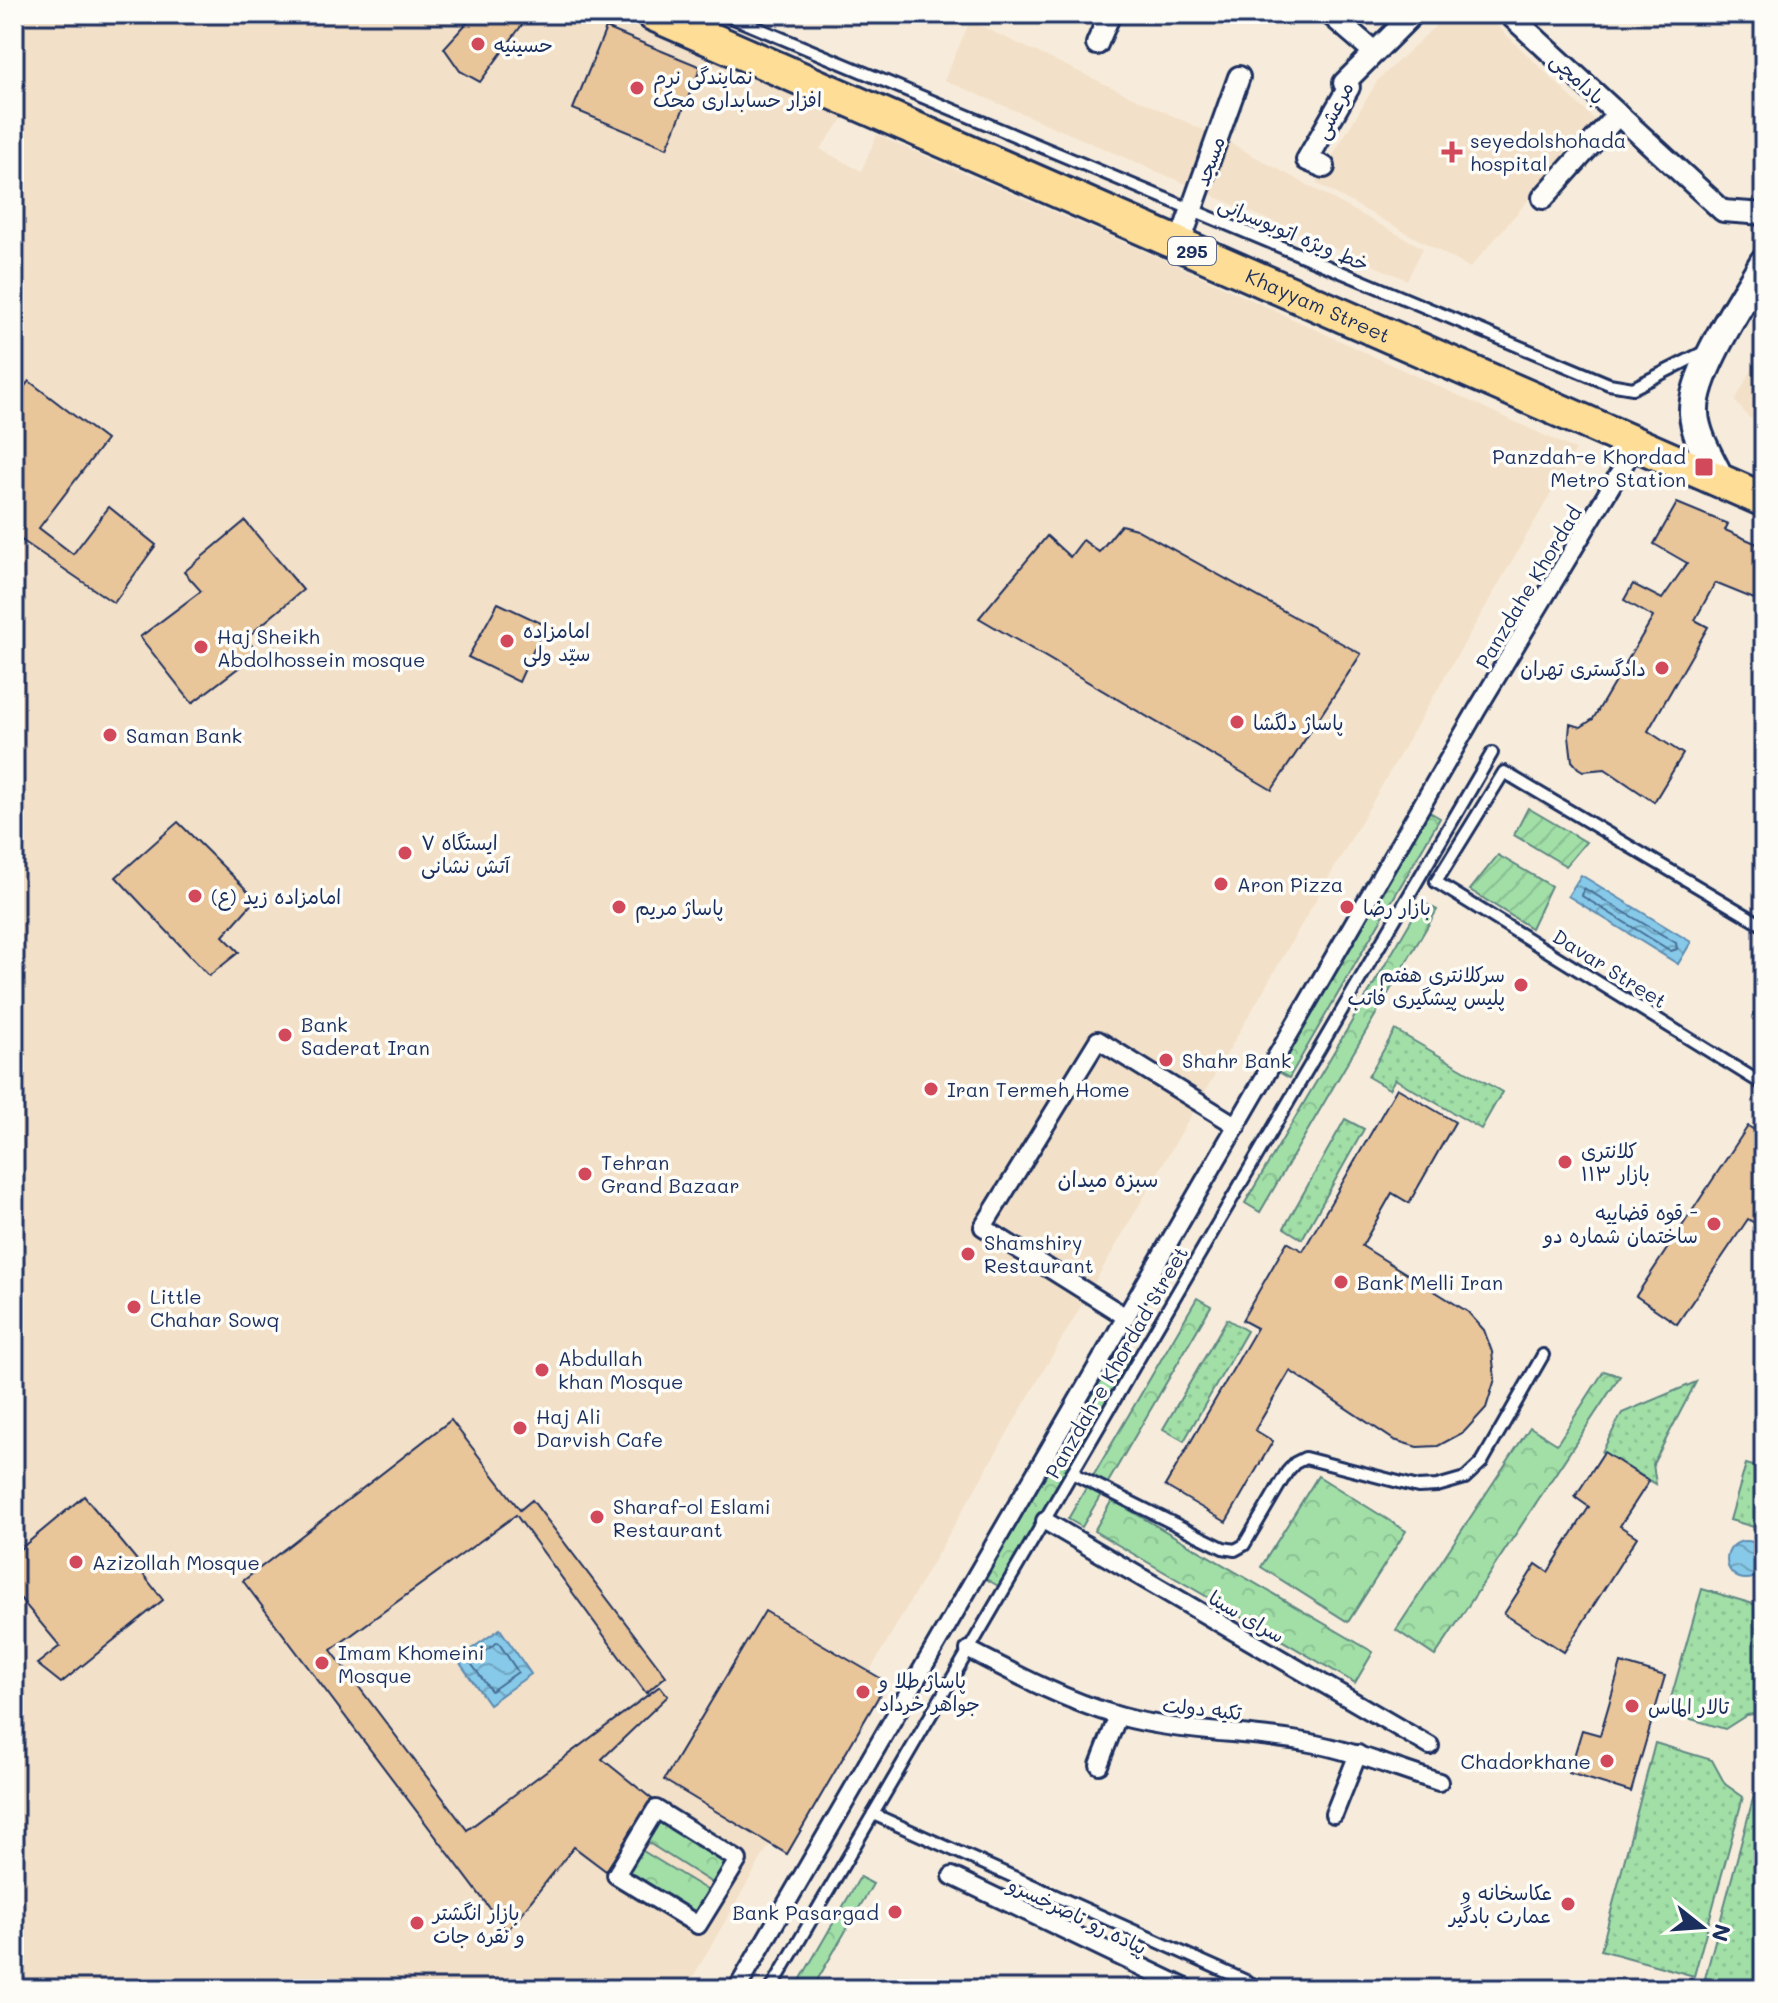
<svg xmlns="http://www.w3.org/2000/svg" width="1778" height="2003" font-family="Mali,'Playpen Sans Arabic',sans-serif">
<defs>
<pattern id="grass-dots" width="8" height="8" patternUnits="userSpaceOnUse" patternTransform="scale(2)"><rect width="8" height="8" fill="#a1dfa7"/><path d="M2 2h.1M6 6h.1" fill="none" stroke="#8ac092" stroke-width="1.8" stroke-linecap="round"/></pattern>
<pattern id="forest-crowns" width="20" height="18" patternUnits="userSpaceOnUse" patternTransform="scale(2)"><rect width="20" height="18" fill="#a1dfa7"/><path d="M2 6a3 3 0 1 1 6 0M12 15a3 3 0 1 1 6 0" fill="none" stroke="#8ac092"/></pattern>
<pattern id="garden-furrows" width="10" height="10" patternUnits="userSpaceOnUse" patternTransform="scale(2)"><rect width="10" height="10" fill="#a1dfa7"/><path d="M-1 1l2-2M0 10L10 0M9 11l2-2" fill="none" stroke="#8ac092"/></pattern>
<pattern id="water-waves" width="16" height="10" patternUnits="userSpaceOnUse" patternTransform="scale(2)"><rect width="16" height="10" fill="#87c9e8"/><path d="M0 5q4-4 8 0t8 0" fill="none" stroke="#6ea4bf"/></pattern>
</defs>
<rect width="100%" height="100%" fill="#f7ecdb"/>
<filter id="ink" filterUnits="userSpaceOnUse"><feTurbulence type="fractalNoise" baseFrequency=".0125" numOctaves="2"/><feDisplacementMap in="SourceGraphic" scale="16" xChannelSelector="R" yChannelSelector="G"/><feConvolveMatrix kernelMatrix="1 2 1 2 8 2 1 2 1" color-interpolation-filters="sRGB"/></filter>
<g filter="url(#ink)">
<g fill="#f3e0c8">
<polygon points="14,14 607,14 844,118 820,149 861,171 877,135 1176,265 1576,450 686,1989 14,1989"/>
<polygon points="1448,14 1485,14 1596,121 1470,268 1316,183 1378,80"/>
<polygon points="970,21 1214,135 1195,188 944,80"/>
<polygon points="1221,138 1423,248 1407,280 1202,191"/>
<polygon points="1764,347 1764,425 1748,417 1735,401"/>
</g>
<g fill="url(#grass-dots)" stroke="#5e8782" stroke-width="2">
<polygon points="1395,1030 1502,1092 1481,1129 1395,1079 1389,1089 1368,1077"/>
<polygon points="1345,1119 1364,1129 1302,1239 1284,1228"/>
<polygon points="1227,1319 1247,1331 1184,1441 1163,1429"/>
<polygon points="1696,1382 1653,1464 1656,1484 1602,1452 1622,1413"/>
<polygon points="1746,1464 1764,1469 1764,1530 1730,1520"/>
<polygon points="1702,1589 1764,1607 1764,1700 1760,1713 1747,1715 1725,1729 1667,1712"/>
<polygon points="1655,1743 1712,1760 1725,1784 1743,1797 1694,1976 1601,1950"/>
<polygon points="1754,1795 1764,1796 1764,1989 1748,1989 1705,1978"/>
</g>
<g fill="url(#forest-crowns)" stroke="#5e8782" stroke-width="2">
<polygon points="1428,811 1440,818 1289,1078 1277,1071"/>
<polygon points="1422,902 1437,910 1260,1212 1245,1203"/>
<polygon points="1197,1298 1211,1306 1082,1527 1068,1519"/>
<polygon points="1119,1345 1133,1353 1000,1587 986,1579"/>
<polygon points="1604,1371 1620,1376 1435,1656 1396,1630 1530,1427 1557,1444"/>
<polygon points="1318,1476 1406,1531 1348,1622 1261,1567"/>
<polygon points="1112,1500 1373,1652 1355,1683 1094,1531"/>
<polygon points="660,1815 733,1861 717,1886 644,1840"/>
<polygon points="638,1848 712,1893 697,1918 623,1874"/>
<polygon points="860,1877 873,1884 812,1989 795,1989"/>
</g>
<g fill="url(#garden-furrows)" stroke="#5e8782" stroke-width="2">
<polygon points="1528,808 1586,842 1566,866 1514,835"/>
<polygon points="1498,855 1551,886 1531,928 1470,890"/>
</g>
<g fill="url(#water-waves)" stroke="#5c8bb1" stroke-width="2">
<polygon points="1581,875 1691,942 1678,964 1568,896"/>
<circle cx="1746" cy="1560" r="19"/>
<polygon points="500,1629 531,1674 489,1704 457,1659"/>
</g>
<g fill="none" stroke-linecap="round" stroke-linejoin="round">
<g stroke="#466d95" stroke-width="2">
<polygon points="1584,888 1676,943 1677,949 1671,951 1582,896"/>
<polygon points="498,1642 518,1672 491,1691 470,1662"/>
</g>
</g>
<g fill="#e9c59a" stroke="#1b2f5e" stroke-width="2">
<polygon points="475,14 530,14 480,82 460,71 444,48"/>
<polygon points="606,28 701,67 667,148 573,109"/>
<polygon points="29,381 106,440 39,528 73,554 109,507 156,545 114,603 14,535 14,400"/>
<polygon points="1677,503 1728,524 1725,530 1764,547 1764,603 1715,583 1695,620 1708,627 1648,731 1683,754 1654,802 1605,769 1583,771 1578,768 1572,761 1569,736 1570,724 1581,727 1593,719 1653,617 1624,600 1633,584 1662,599 1687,563 1654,544"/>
<polygon points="245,521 303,590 246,638 258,653 192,703 140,637 201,591 184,572"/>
<polygon points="1121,525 1136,529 1361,654 1272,790 979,618 1047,536 1070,557 1083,540 1099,552"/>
<polygon points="498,603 545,625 519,682 468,657"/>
<polygon points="178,822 256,899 223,936 239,952 209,976 116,877"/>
<polygon points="1397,1088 1455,1122 1409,1203 1392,1193 1362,1246 1468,1312 1484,1330 1492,1352 1495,1379 1486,1408 1464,1432 1438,1446 1417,1447 1394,1440 1290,1371 1255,1430 1273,1441 1226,1522 1165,1486 1257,1328 1242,1320 1287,1242 1303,1251"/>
<polygon points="1748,1126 1764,1136 1764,1229 1748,1219 1677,1324 1636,1296"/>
<polygon points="451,1420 520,1510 532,1500 666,1676 646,1693 516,1515 331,1650 467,1830 660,1686 668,1696 602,1759 652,1799 606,1871 574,1847 507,1931 243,1581"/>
<polygon points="1604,1452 1649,1481 1620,1526 1637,1537 1564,1652 1504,1614 1536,1564 1548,1572 1589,1507 1575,1497"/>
<polygon points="84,1496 145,1570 142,1573 163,1600 61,1683 37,1664 60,1646 14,1591 14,1554"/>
<polygon points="765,1611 887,1682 787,1854 664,1780"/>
<polygon points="1621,1663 1665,1676 1631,1792 1569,1773 1582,1730 1600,1735"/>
</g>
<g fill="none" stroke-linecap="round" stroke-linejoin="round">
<g stroke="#1b2f5e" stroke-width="16">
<g id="service">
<polyline points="724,14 1609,384 1633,388 1704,352"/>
<polyline points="1436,882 1504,772 1764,926"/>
<polyline points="1436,882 1764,1085"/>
<polyline points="1072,1473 1223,1548 1235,1550 1244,1545 1287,1472 1295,1463 1305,1458 1418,1487 1437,1486 1465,1478 1482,1462 1543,1355"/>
<polyline points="873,1814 1264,1989"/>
<polyline points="771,1989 1492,753"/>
</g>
</g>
<g stroke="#1b2f5e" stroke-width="22">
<g id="pedestrian">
<polyline points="1126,1317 983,1227 1098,1040 1237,1126"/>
<polyline points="1045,1521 1430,1746"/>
<path d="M969,1650C1017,1675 1067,1701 1119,1716C1180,1733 1243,1731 1305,1742C1351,1750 1394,1768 1439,1782"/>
<polyline points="1099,1765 1118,1716"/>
<polygon points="656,1809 738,1860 698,1925 616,1875"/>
<polyline points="1334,1814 1358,1754"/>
<polyline points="952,1876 1188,1989"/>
<polyline points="737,1989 1478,708 1636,445"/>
</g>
</g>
<g stroke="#1b2f5e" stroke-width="26">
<g id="minor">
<polyline points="1330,14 1373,51"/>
<polyline points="1509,14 1723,211 1764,214"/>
<polyline points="1097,44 1110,14"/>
<polyline points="1324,167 1307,160 1349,87 1344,83 1413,14"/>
<polyline points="1543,198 1618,114"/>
<polyline points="1179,245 1239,77"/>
</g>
</g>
<g stroke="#1b2f5e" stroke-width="34">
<path id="secondary" d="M1721,482C1711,461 1695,436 1694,413C1692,373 1744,298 1764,263"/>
</g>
<g stroke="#1b2f5e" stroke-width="38">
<g id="primary">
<path id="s1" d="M653,14L1764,500"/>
</g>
</g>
<use href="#service" stroke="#fdfcf7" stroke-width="10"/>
<use href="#pedestrian" stroke="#fdfcf7" stroke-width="16"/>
<use href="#minor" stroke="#fdfcf7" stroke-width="20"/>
<use href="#secondary" stroke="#fdfcf7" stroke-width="28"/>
<use href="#primary" stroke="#fedd96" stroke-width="32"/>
</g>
</g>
<g fill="#d1495b" stroke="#fdfcf7" stroke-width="3">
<circle cx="478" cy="44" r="8"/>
<circle cx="637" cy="88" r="8"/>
<path d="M1448 140h8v8h8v8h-8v8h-8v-8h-8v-8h8z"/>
<rect x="1694" y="457" width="20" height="20" rx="4"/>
<circle cx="507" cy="641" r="8"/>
<circle cx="201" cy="647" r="8"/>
<circle cx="1662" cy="668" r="8"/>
<circle cx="1237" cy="722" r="8"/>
<circle cx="110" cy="735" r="8"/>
<circle cx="405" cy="853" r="8"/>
<circle cx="1221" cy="884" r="8"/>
<circle cx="195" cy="896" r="8"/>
<circle cx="619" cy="907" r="8"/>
<circle cx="1347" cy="907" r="8"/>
<circle cx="1521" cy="985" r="8"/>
<circle cx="285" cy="1035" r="8"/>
<circle cx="1166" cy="1060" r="8"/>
<circle cx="931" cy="1089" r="8"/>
<circle cx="1565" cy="1162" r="8"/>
<circle cx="585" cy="1174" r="8"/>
<circle cx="1714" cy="1224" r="8"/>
<circle cx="968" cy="1254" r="8"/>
<circle cx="1341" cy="1282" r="8"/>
<circle cx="134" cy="1307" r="8"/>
<circle cx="542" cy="1370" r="8"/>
<circle cx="520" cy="1428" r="8"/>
<circle cx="597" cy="1517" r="8"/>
<circle cx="76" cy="1562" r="8"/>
<circle cx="322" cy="1663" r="8"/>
<circle cx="863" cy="1692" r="8"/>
<circle cx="1632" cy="1706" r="8"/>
<circle cx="1607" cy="1761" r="8"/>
<circle cx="1568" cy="1904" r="8"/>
<circle cx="895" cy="1912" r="8"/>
<circle cx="417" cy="1923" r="8"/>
</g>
<g text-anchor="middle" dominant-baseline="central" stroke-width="7" stroke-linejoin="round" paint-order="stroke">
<rect fill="#fdfcf7" stroke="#5f6c8c" stroke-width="2" x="1168" y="237" width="48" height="28" rx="6"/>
<g font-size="18" font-weight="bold" fill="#1b2f5e">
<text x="1192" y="251">295</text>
</g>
<g font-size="20" fill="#1b2f5e" stroke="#fdfcf7" text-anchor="start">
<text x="494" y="44">حسینیه</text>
<text x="653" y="76">نمایندگی نرم<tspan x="653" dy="23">افزار حسابداری محک</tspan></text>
<text x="1470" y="140">seyedolshohada<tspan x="1470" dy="23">hospital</tspan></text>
<text x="1686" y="456" text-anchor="end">Panzdah-e Khordad<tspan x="1686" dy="23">Metro Station</tspan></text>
<text x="523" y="630">امامزاده<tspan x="523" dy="23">سیّد ولی</tspan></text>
<text x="217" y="636">Haj Sheikh<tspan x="217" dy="23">Abdolhossein mosque</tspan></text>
<text x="1646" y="668" text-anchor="end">دادگستری تهران</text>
<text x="1253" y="722">پاساژ دلگشا</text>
<text x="126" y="735">Saman Bank</text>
<text x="421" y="842">ایستگاه ۷<tspan x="421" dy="23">آتش نشانی</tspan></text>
<text x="1237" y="884">Aron Pizza</text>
<text x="211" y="896">امامزاده زید (ع)</text>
<text x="635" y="907">پاساژ مریم</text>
<text x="1363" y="907">بازار رضا</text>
<text x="1505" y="974" text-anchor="end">سرکلانتری هفتم<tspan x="1505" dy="23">پلیس پیشگیری فاتب</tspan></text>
<text x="301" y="1024">Bank<tspan x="301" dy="23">Saderat Iran</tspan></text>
<text x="1182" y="1060">Shahr Bank</text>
<text x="947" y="1089">Iran Termeh Home</text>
<text x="1581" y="1150">کلانتری<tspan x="1581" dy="23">۱۱۳ بازار</tspan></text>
<text x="601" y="1162">Tehran<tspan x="601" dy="23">Grand Bazaar</tspan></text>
<text x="1698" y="1212" text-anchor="end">قوه قضاییه -<tspan x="1698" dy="23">ساختمان شماره دو</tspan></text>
<text x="984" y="1242">Shamshiry<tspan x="984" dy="23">Restaurant</tspan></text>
<text x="1357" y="1282">Bank Melli Iran</text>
<text x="150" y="1296">Little<tspan x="150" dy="23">Chahar Sowq</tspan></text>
<text x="558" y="1358">Abdullah<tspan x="558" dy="23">khan Mosque</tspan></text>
<text x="536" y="1416">Haj Ali<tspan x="536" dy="23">Darvish Cafe</tspan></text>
<text x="613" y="1506">Sharaf-ol Eslami<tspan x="613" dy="23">Restaurant</tspan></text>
<text x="92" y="1562">Azizollah Mosque</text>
<text x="338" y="1652">Imam Khomeini<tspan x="338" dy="23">Mosque</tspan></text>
<text x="879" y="1680">پاساژ طلا و<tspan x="879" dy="23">جواهر خرداد</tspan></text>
<text x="1648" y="1706">تالار الماس</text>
<text x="1591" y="1761" text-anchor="end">Chadorkhane</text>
<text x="1552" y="1892" text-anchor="end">عکاسخانه و<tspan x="1552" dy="23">عمارت بادگیر</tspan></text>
<text x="433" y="1912">بازار انگشتر<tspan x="433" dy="23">و نقره‌ جات</tspan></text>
<text x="879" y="1912" text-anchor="end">Bank Pasargad</text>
</g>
<g font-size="20" fill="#1b2f5e" stroke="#fdfcf7">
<text transform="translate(1578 78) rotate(43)">بادامچی</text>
<text transform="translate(1333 110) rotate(-63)">مرعشی</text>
<text transform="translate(1209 161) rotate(-70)">مسجد</text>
<text transform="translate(1294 233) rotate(23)">خط ویژه اتوبوسرانی</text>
<text stroke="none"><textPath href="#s1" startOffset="726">Khayyam Street</textPath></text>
<text transform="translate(1528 587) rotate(-59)">Panzdahe Khordad</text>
<text transform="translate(1610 968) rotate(32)">Davar Street</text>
<text transform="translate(1116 1362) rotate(-60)">Panzdah-e Khordad Street</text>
<text transform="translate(1247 1616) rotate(30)">سرای سینا</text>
<text transform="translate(1202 1708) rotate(6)">تکیه دولت</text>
<text transform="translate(1078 1915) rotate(26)">پیاده رو ناصرخسرو</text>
</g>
<g font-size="22" fill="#1b2f5e" stroke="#fdfcf7">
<text x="1108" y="1178">سبزه میدان</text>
</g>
</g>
<rect width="1778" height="2003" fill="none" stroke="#fdfcf7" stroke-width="48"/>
<rect x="24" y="24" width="1730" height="1955" fill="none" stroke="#1b2f5e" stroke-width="3" filter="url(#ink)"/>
<g transform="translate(1702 1927) rotate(107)" stroke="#fdfcf7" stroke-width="6" paint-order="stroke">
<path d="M0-6L14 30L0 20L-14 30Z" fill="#1b2f5e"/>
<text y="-12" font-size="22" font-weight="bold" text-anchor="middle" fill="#1b2f5e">N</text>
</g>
</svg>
